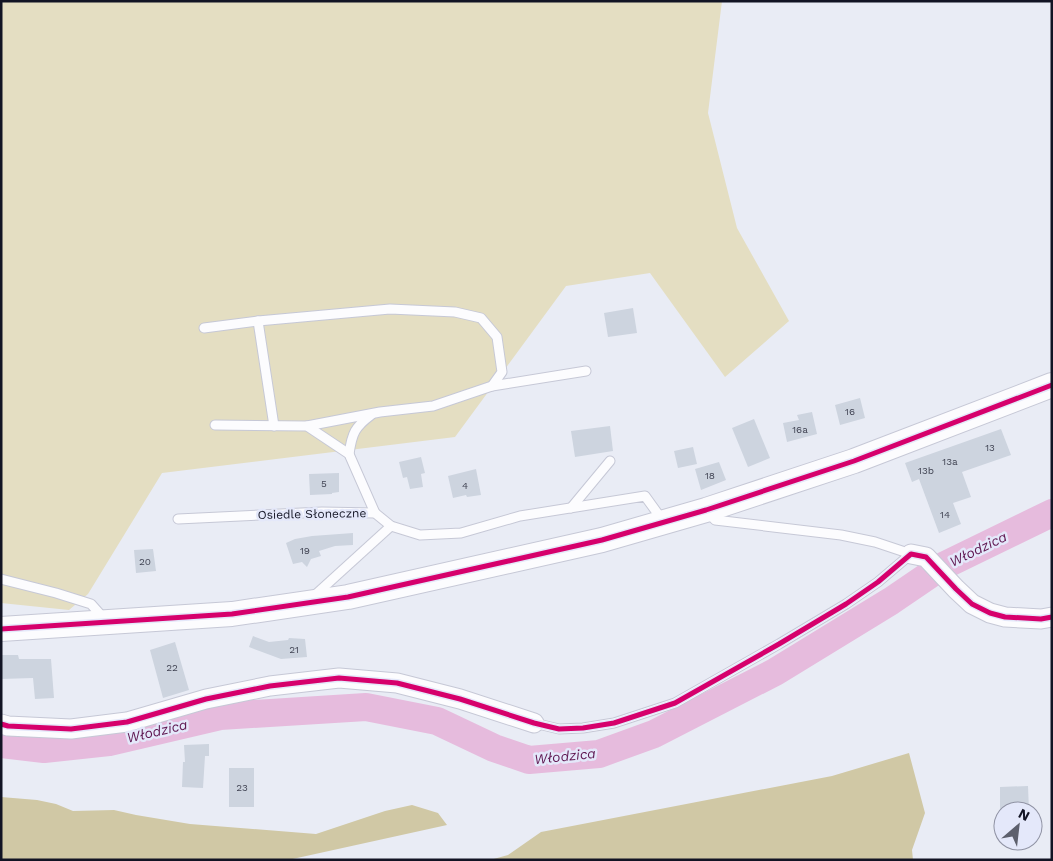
<svg xmlns="http://www.w3.org/2000/svg" width="1053" height="861" font-family="'Work Sans',sans-serif">
<rect width="100%" height="100%" fill="#e9ecf5"/>
<polygon fill="#e4dec2" points="4,1 722,1 708,113 737,228 789,321 725,377 650,273 566,286 455,437 162,473 88,594 69,610 1,603 1,4"/>
<g fill="#d0c8a5">
<polygon points="909,753 925,813 912,850 913,860 490,860 508,855 541,832 832,776"/>
<polygon points="1,797 37,800 56,804 73,811 114,810 136,815 190,824 316,834 385,811 412,805 438,813 447,825 288,860 1,860"/>
</g>
<g fill="none" stroke-linecap="round" stroke-linejoin="round">
<polyline stroke="#e6bbdd" stroke-width="28" points="1,744 44,749 109,742 220,716 366,707 437,721 494,748 529,760 599,754 654,734 775,672 891,601 941,567 1052,513"/>
</g>
<g fill="#cdd4df">
<polygon points="633,308 637,333 608,337 604,313"/>
<polygon points="860,398 865,418 840,425 835,405"/>
<polygon points="812,412 817,434 787,442 783,423 799,420 797,415"/>
<polygon points="754,419 770,458 748,467 732,428"/>
<polygon points="610,426 613,451 575,457 571,431"/>
<polygon points="1001,429 1011,455 962,472 971,497 953,503 961,524 939,533 919,479 912,482 905,463"/>
<polygon points="693,447 697,464 678,468 674,451"/>
<polygon points="421,457 425,473 421,474 423,487 410,489 407,477 403,478 399,462"/>
<polygon points="719,462 726,480 701,490 695,469"/>
<polygon points="476,469 481,495 467,497 466,495 453,498 448,476"/>
<polygon points="339,473 339,492 332,493 332,494 310,495 309,474"/>
<polygon points="353,533 353,545 335,546 319,551 321,556 311,559 307,567 302,562 293,564 286,543 295,539 312,536"/>
<polygon points="153,549 156,571 136,573 134,550"/>
<polygon points="253,636 269,642 288,640 289,638 305,639 307,657 281,659 249,647"/>
<polygon points="175,642 189,690 163,698 150,650"/>
<polygon points="1,655 18,655 19,659 51,659 54,698 35,699 33,678 1,679"/>
<polygon points="209,744 209,756 205,756 203,788 182,787 183,762 185,762 184,745"/>
<rect x="229" y="768" width="25" height="39"/>
<polygon points="1028,786 1029,811 1000,811 1000,787"/>
</g>
<g fill="none" stroke-linecap="round" stroke-linejoin="round">
<g stroke="#c6c8d6" stroke-width="11">
<g id="service">
<polyline points="258,321 390,309 455,312 481,318 497,337 502,372 492,386 433,406 380,412 307,426"/>
<polyline points="204,328 258,321 274,426"/>
<polyline points="492,386 586,371"/>
<polyline points="215,425 307,426 349,454 375,513"/>
<path d="M349,454C352,433 355,427 371,415"/>
<polyline points="571,508 610,461"/>
<polyline points="708,512 715,520 841,535 875,542 911,554"/>
<polyline points="178,519 322,512 375,513 391,526 420,535 461,533 520,516 645,496 658,514 660,523"/>
<polyline points="1,579 56,593 91,604 99,613 100,620"/>
<polyline points="314,596 391,526"/>
<polyline points="534,723 559,729 583,728 614,723 675,703 779,644 846,604 878,582 911,554"/>
</g>
</g>
<g stroke="#c6c8d6" stroke-width="21">
<g id="minor">
<polyline points="911,554 926,557 956,589 972,604 990,613 1005,617 1041,619 1052,617"/>
<polyline points="1,724 8,726 71,729 127,722 206,699 270,686 339,678 397,683 460,699 534,723"/>
</g>
</g>
<g stroke="#c6c8d6" stroke-width="26">
<polyline id="tertiary" points="1,629 232,614 348,597 602,540 706,510 854,461 1052,385"/>
</g>
<use href="#service" stroke="#fcfcfe" stroke-width="9"/>
<use href="#minor" stroke="#fcfcfe" stroke-width="19"/>
<use href="#tertiary" stroke="#fcfcfe" stroke-width="24"/>
<g stroke="#e4e8fa" stroke-width="8">
<g id="cycleway">
<polyline points="1,629 232,614 348,597 602,540 706,510 854,461 1052,385"/>
<polyline points="1,724 8,726 71,729 127,722 206,699 270,686 339,678 397,683 460,699 534,723 559,729 583,728 614,723 675,703 779,644 846,604 878,582 911,554 926,557 956,589 972,604 990,613 1005,617 1041,619 1052,617"/>
</g>
</g>
<use href="#cycleway" stroke="#d6006c" stroke-width="5"/>
</g>
<g text-anchor="middle" dominant-baseline="central" stroke-width="5" stroke-linejoin="round" paint-order="stroke">
<g font-size="10" fill="#414453">
<text x="850" y="411">16</text>
<text x="800" y="429">16a</text>
<text x="990" y="447">13</text>
<text x="950" y="461">13a</text>
<text x="926" y="470">13b</text>
<text x="710" y="475">18</text>
<text x="324" y="483">5</text>
<text x="465" y="485">4</text>
<text x="945" y="514">14</text>
<text x="305" y="550">19</text>
<text x="145" y="561">20</text>
<text x="294" y="649">21</text>
<text x="172" y="667">22</text>
<text x="242" y="787">23</text>
</g>
<g font-size="12" fill="#121424" stroke="#e4e8fa">
<text transform="translate(312 514) rotate(-1)">Osiedle Słoneczne</text>
</g>
<g font-size="14" font-style="italic" fill="#5f1751" stroke="#e4e8fa">
<text transform="translate(978 549) rotate(-26)">Włodzica</text>
<text transform="translate(157 731) rotate(-13)">Włodzica</text>
<text transform="translate(565 756) rotate(-6)">Włodzica</text>
</g>
</g>
<rect width="1053" height="861" fill="none" stroke="#121424" stroke-width="5"/>
<g transform="translate(1018 826) rotate(28)"><circle r="24" fill="#e4e8fa" stroke="#9093a4"/>
<path d="M0-4L9 19L0 12L-9 19Z" fill="#5d606d"/>
<text y="-8" font-size="14" font-weight="bold" text-anchor="middle" fill="#121424">N</text>
</g>
</svg>
